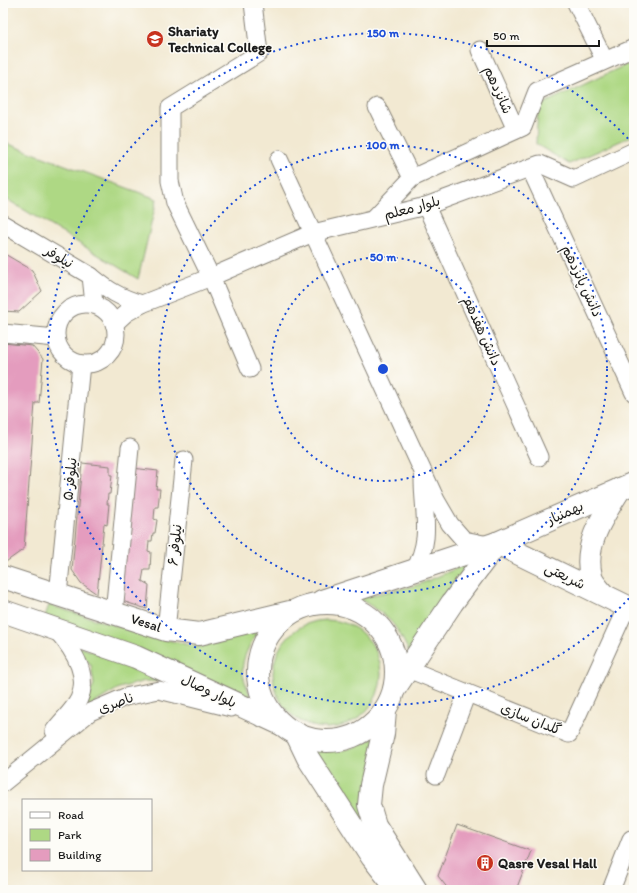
<svg xmlns="http://www.w3.org/2000/svg" width="637" height="893" font-family="Itim,'Playpen Sans Arabic',sans-serif">
<rect width="100%" height="100%" fill="#fdfcf7"/>
<filter id="ink" filterUnits="userSpaceOnUse"><feTurbulence type="fractalNoise" baseFrequency=".025" numOctaves="2"/><feDisplacementMap in="SourceGraphic" scale="8" xChannelSelector="R" yChannelSelector="G"/><feConvolveMatrix kernelMatrix="1 2 1 2 8 2 1 2 1" color-interpolation-filters="sRGB"/></filter>
<filter id="wash" filterUnits="userSpaceOnUse"><feTurbulence type="fractalNoise" baseFrequency=".012" numOctaves="4" result="noise"/><feDisplacementMap in="SourceGraphic" scale="16" xChannelSelector="R" yChannelSelector="G"/><feGaussianBlur stdDeviation="0.9" result="paint"/><feColorMatrix in="noise" values="0 0 0 0 0 0 0 0 0 0 0 0 0 0 0 0 0 1.4 0 .05"/><feComposite in="paint" operator="in"/></filter>
<g filter="url(#wash)">
<rect width="100%" height="100%" fill="#f2e9d2"/>
<g fill="#aed884" stroke="#657a50">
<polygon points="634,61 634,135 569,164 536,144 538,106"/>
<polygon points="3,142 157,199 138,279 3,197"/>
<path d="M483,557C452,587 428,613 409,652C394,620 388,616 358,598L418,585Z"/>
<path d="M49,605L146,635L198,647L258,631C237,666 239,670 255,706L45,616Z"/>
<circle cx="327" cy="674" r="54"/>
<polygon points="74,645 179,682 145,681 119,688 78,713 89,697 94,684 91,665"/>
<path d="M375,737L365,828L311,749C341,753 349,751 375,737Z"/>
</g>
<g id="blocks">
<g fill="#e49cbe">
<polygon points="3,253 32,270 42,291 19,312 3,311"/>
<polygon points="3,343 32,346 43,359 39,403 35,403 24,549 3,564"/>
<polygon points="82,463 110,466 110,475 112,475 110,494 108,494 107,504 109,504 107,525 104,524 97,594 81,583 72,570"/>
<polygon points="132,468 158,471 156,489 160,489 158,507 155,507 154,519 157,520 155,533 153,533 152,541 149,541 148,551 151,552 150,570 144,570 142,581 149,585 147,609 119,600"/>
<polygon points="457,825 531,851 516,890 449,890 438,876"/>
</g>
</g>
</g>
<g filter="url(#ink)">
<use href="#blocks" fill-opacity="0" stroke="#878277" stroke-width="1"/>
<g fill="none" stroke-linecap="round" stroke-linejoin="round">
<g stroke="#878277" stroke-width="19">
<g id="minor">
<polyline points="576,3 604,59"/>
<polyline points="480,50 516,130"/>
<polyline points="377,107 412,178"/>
<polyline points="279,159 436,500 450,524 464,540 488,545"/>
<polyline points="530,168 634,393"/>
<polyline points="426,206 539,457"/>
<polyline points="375,217 412,178 523,127 537,91 634,48"/>
<polyline points="3,224 91,276 94,304"/>
<path d="M91,276C108,290 120,298 142,304"/>
<circle cx="86" cy="334" r="30"/>
<polyline points="114,324 126,313 142,304 211,277 313,233 426,206 540,164 574,179 634,151"/>
<polyline points="3,333 56,338"/>
<polyline points="250,369 211,277 175,203 170,181 170,108 259,53 253,3"/>
<path d="M414,571C433,538 423,514 423,479"/>
<polyline points="58,595 81,364"/>
<polyline points="114,613 130,448"/>
<polyline points="166,630 184,460"/>
<polyline points="408,669 569,734 627,606"/>
<path d="M54,731C62,720 73,711 79,699C90,675 72,648 57,631"/>
<polyline points="436,775 467,693"/>
<polyline points="3,783 90,712 125,697 159,690 231,708"/>
<polyline points="611,890 631,839 634,841"/>
</g>
</g>
<g stroke="#878277" stroke-width="24">
<g id="major">
<polyline points="497,543 634,610"/>
<polyline points="3,577 166,630 199,634 290,612"/>
<path d="M603,594C599,589 592,582 591,576C583,544 604,515 620,489"/>
<polyline points="322,601 497,543 634,483"/>
<circle cx="327" cy="672" r="69"/>
<polyline points="3,611 136,657 281,724"/>
<polyline points="395,688 452,603 497,543"/>
<polyline points="385,710 383,734 371,785 369,805 375,825 416,890"/>
<polyline points="296,733 308,758 372,857 398,890"/>
</g>
</g>
<use href="#minor" stroke="#fff" stroke-width="17"/>
<use href="#major" stroke="#fff" stroke-width="22"/>
</g>
</g>
<g fill="none" stroke="#1d4ed8" stroke-width="2" stroke-dasharray="2 4">
<circle cx="383" cy="369" r="112"/>
<circle cx="383" cy="369" r="224"/>
<path d="M633 594A336 336 0 1 1 633 144"/>
</g>
<defs>
<g id="university-disc" transform="scale(0.9)"><circle r="9.5" fill="#c8321e" stroke="#fdfcf7"/><path d="M0-5L7-2L0 1L-7-2ZM-4 1L0 2.5L4 1V4Q0 6-4 4Z" fill="#fff"/></g>
<g id="building-disc" transform="scale(0.9)"><circle r="9.5" fill="#c8321e" stroke="#fdfcf7"/><path d="M-4-6H4V6H1V3H-1V6H-4ZM-2.5-4.3h1.7v1.8h-1.7ZM.8-4.3h1.7v1.8H.8ZM-2.5-1h1.7V.8h-1.7ZM.8-1h1.7V.8H.8Z" fill="#fff"/></g>
</defs>
<g fill-rule="evenodd">
<use href="#university-disc" x="155" y="39"/>
<use href="#building-disc" x="485" y="863"/>
</g>
<g text-anchor="middle" dominant-baseline="central" stroke-width="3" stroke-linejoin="round" paint-order="stroke">
<g font-size="14" font-weight="bold" fill="#1c1c1c" stroke="#fdfcf7" text-anchor="start">
<text x="168" y="31">Shariaty<tspan x="168" dy="16">Technical College</tspan></text>
<text x="498" y="863">Qasre Vesal Hall</text>
</g>
<g font-size="14" fill="#1c1c1c" stroke="#fdfcf7">
<text transform="translate(498 90) rotate(66)">شانزدهم</text>
<text transform="translate(412 208) rotate(-15)">بلوار معلم</text>
<text transform="translate(59 257) rotate(31)">نيلوفر</text>
<text transform="translate(582 281) rotate(65)">دانش پانزدهم</text>
<text transform="translate(482 331) rotate(66)">دانش هفدهم</text>
<text transform="translate(70 479) rotate(-84)">نیلوفر ۵</text>
<text transform="translate(565 513) rotate(-24)">بهمنیار</text>
<text transform="translate(175 545) rotate(-84)">نیلوفر ۶</text>
<text transform="translate(565 576) rotate(26)">شریعتی</text>
<text transform="translate(146 623) rotate(18)">Vesal</text>
<text transform="translate(209 691) rotate(26)">بلوار وصال</text>
<text transform="translate(116 703) rotate(-20)">ناصری</text>
<text transform="translate(531 719) rotate(22)">گلدان سازی</text>
</g>
</g>
<circle cx="383" cy="369" r="6" fill="#1d4ed8" stroke="#fdfcf7" stroke-width="2"/>
<g font-size="12" text-anchor="middle" font-weight="bold" fill="#1d4ed8" stroke="#fdfcf7" stroke-width="3" stroke-linejoin="round" paint-order="stroke">
<text x="383" y="37">150 m</text>
<text x="383" y="149">100 m</text>
<text x="383" y="261">50 m</text>
</g>
<rect width="637" height="893" fill="none" stroke="#fdfcf7" stroke-width="16"/>
<rect x="22" y="799" width="130" height="72" fill="#fdfcf7" stroke="#a3a29f"/>
<rect x="30" y="812" width="20" height="6" fill="#ffffff" stroke="#a3a29f"/>
<text x="58" y="819" font-size="12" fill="#1c1c1c">Road</text>
<rect x="30" y="829" width="20" height="12" fill="#aed884" stroke="#a3a29f"/>
<text x="58" y="839" font-size="12" fill="#1c1c1c">Park</text>
<rect x="30" y="849" width="20" height="12" fill="#e49cbe" stroke="#a3a29f"/>
<text x="58" y="859" font-size="12" fill="#1c1c1c">Building</text>
<path d="M487 40v6h112v-6" fill="none" stroke="#1c1c1c" stroke-width="2"/>
<text x="493" y="40" font-size="12" fill="#1c1c1c" stroke="#fdfcf7" stroke-width="3" paint-order="stroke">50 m</text>
</svg>
